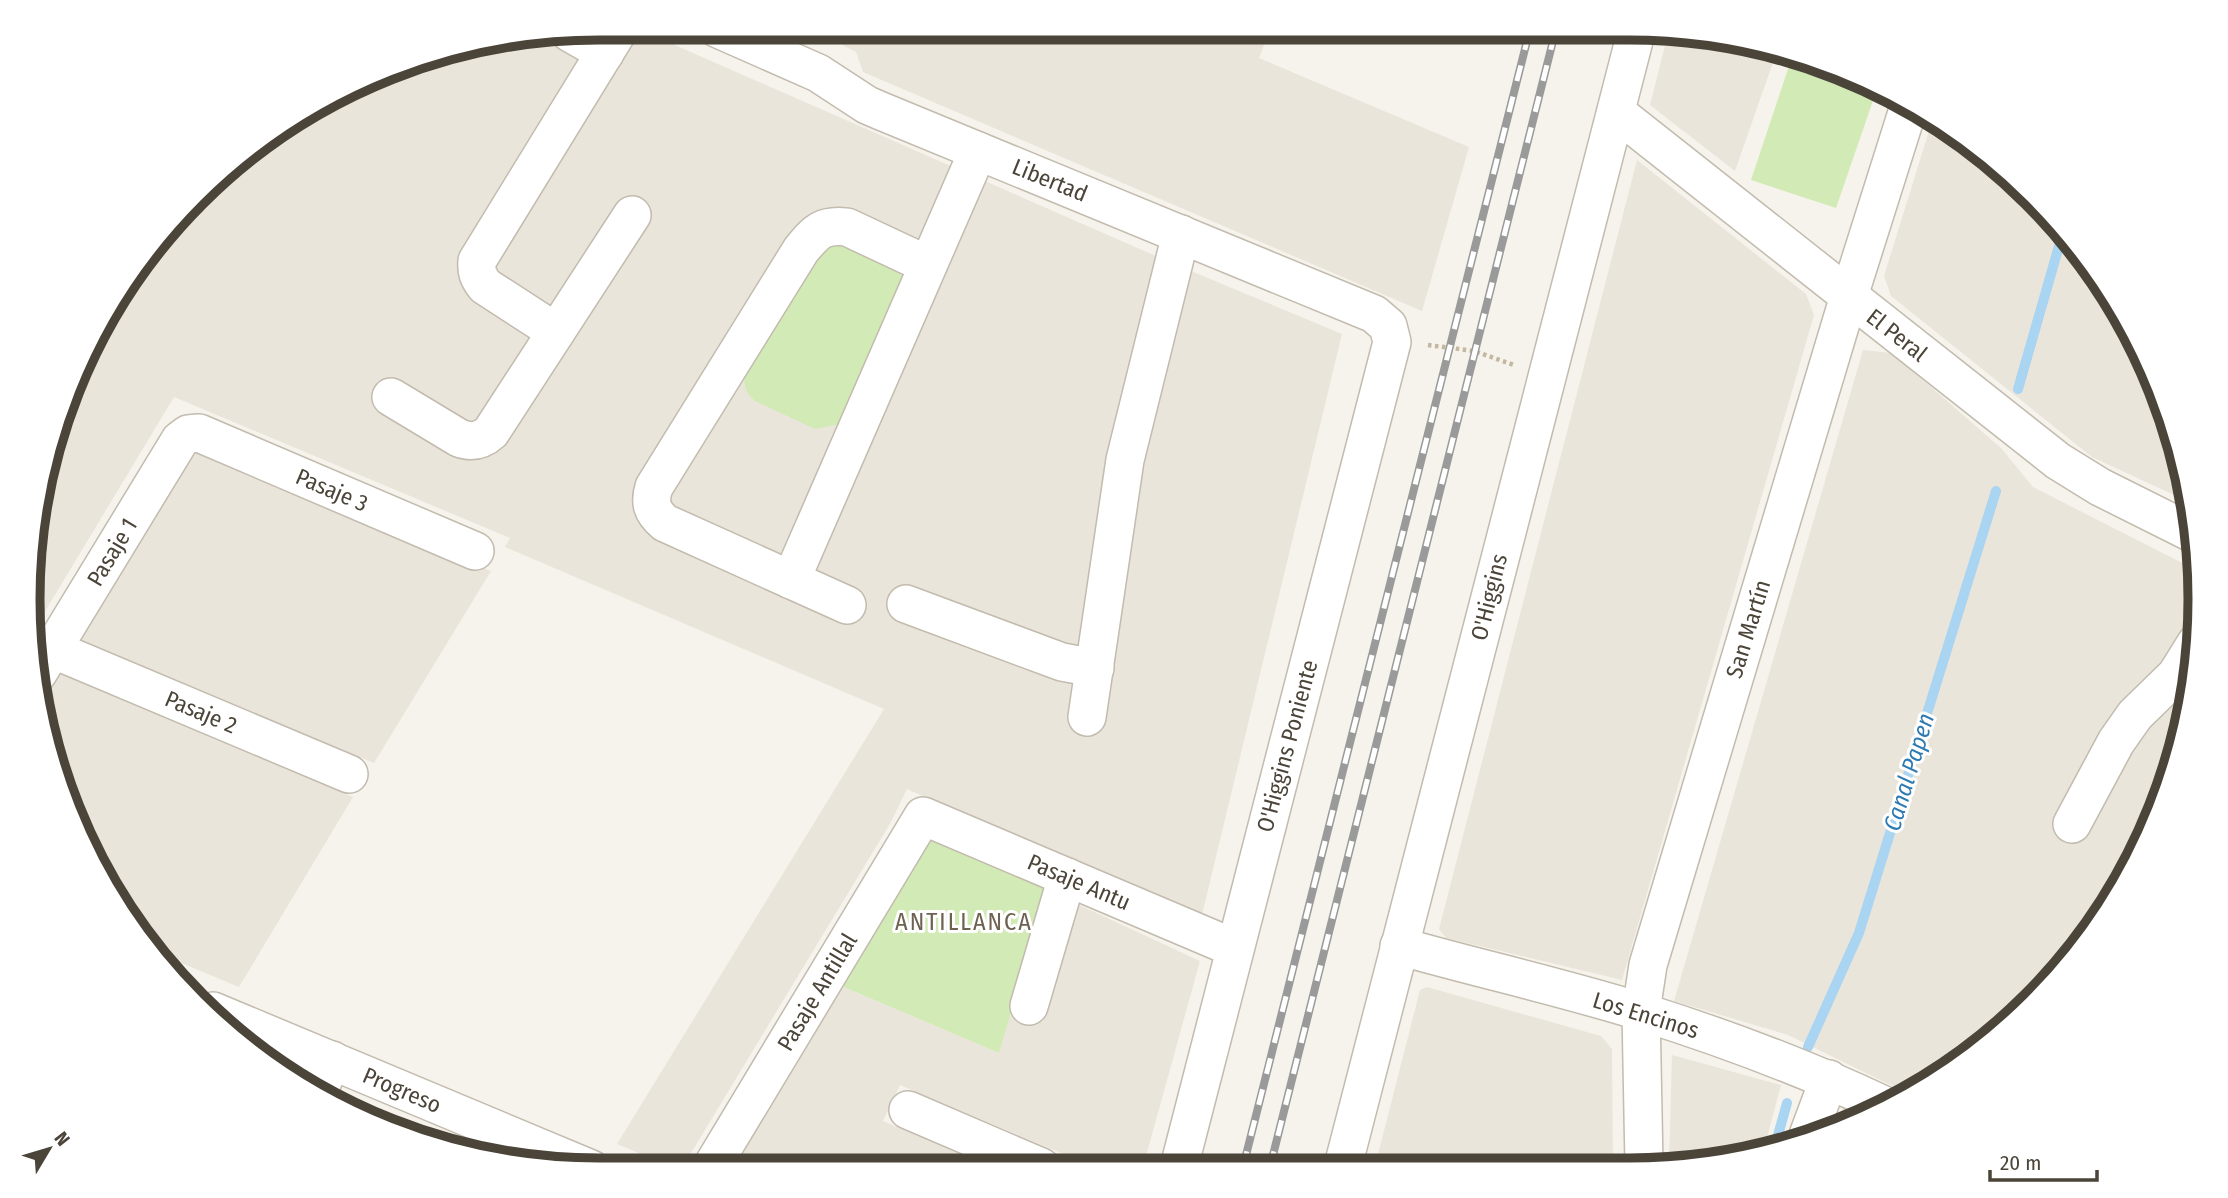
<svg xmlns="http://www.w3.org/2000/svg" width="2228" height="1198" font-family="'Fira Sans Condensed',sans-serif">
<rect width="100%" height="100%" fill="#f6f3ec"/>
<g fill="#eae5da">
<polygon points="599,28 636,28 1174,264 1342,334 1201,919 907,789 891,822 682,1168 674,1168 617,1144 884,709 505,547 510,538 174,397 29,638 47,452 124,282 251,146 415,58"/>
<polygon points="782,28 1254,29 1268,35 1259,58 1469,147 1422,311 863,72 856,52 835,41 817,44"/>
<polygon points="1669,30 1778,48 1735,171 1650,105"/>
<polygon points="1933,118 2005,169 2082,251 2141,346 2180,451 2189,502 2092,457 1891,296 1884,276"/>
<polygon points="1637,160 1806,294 1814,315 1622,980 1446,938 1439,929"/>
<polygon points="1863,350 1892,353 2001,448 2033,487 2198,571 2195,673 2170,782 2124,884 2058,976 1947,1074 1909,1094 1788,1035 1674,1001"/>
<polygon points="195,452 491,571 374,763 78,640"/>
<polygon points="60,673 353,797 239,987 155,952 72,818 44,698"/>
<polygon points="1075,903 1200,961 1143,1167 1094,1167 900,1085 883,1121 989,1167 725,1168 839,985 999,1053 1010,1016 1043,1022"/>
<polygon points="1427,987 1601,1036 1612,1049 1613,1165 1375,1166 1420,990"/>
<polygon points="1672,1055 1781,1085 1764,1149 1703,1165 1669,1165"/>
<polygon points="349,1099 494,1157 451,1150 346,1107"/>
<polygon points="1844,1106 1866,1117 1847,1127 1834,1130"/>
</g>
<g fill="#d2eab5">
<polygon points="1793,54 1877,89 1836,208 1751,180"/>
<path d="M846,243L896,267L902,274L906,288L845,423L815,429L755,401C745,392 742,383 746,370L824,248L834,244Z"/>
<polygon points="927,833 1043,878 1046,897 999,1053 839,985"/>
</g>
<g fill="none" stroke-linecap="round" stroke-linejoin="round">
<g stroke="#a9d4f2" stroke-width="10">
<polyline points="2018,389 2063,232"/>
<polyline points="1808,1047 1859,933 1996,491"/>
<polyline points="1775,1146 1787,1103"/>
</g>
<g stroke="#c2bbae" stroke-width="40">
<g id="minor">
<polyline points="716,28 818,73 867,105 881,111 1374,314 1388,326 1392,342 1179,1167"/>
<polyline points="570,33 605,53"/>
<polyline points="1616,112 2058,461 2100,487 2194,534"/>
<path d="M556,332L485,286C478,277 476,271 477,261L620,28"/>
<path d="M391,397L459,438C472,443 481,441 491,432L632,215"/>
<polyline points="791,580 978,151"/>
<polyline points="906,604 1062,662 1095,668"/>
<path d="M847,605L665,523C652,512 649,503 654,487L801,250C816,232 822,224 847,227L928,265"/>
<polyline points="52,649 349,774"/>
<polyline points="38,673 180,440 188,434 199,433 475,551"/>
<polyline points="1087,717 1125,460 1181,234"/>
<polyline points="2072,824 2116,742 2135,715 2176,675 2196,643"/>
<path d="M1399,946C1480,969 1562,987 1642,1012C1725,1038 1807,1069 1886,1106"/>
<polyline points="1029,1006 1067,877"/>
<polyline points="213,1011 591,1169"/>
<polyline points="317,1095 332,1060"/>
<polyline points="908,1110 1041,1167"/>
<polyline points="1807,1138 1829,1079"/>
<polyline points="1644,1165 1641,1011 1648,965 1849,296 1910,103"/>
<polyline points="1343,1166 1637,29"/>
<polyline points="711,1168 923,816 1234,948"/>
</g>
</g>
<polyline stroke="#c4b79f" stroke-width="4.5" stroke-dasharray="3.5 3.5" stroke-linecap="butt" points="1428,345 1474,351 1514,365"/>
<use href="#minor" stroke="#fff" stroke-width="37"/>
<g stroke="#9a9a9a" stroke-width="8">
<g id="rail">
<polyline points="1243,1167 1530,29"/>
<polyline points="1270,1167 1556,29"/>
</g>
</g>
<use href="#rail" stroke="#fff" stroke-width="5" stroke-dasharray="16" stroke-linecap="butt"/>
</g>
<g text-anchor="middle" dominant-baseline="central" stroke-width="6" stroke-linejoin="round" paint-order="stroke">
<g font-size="23" fill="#4b4439" stroke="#fff">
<text transform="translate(1050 180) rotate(22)">Libertad</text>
<text transform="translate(1897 335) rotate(38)">El Peral</text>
<text transform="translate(332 490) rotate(23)">Pasaje 3</text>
<text transform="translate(112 552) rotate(-59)">Pasaje 1</text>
<text transform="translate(1489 597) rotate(-76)">O'Higgins</text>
<text transform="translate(1748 629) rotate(-73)">San Martín</text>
<text transform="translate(201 712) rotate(23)">Pasaje 2</text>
<text transform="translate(1287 746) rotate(-75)">O'Higgins Poniente</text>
<text transform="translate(1079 882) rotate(23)">Pasaje Antu</text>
<text transform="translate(817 992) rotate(-59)">Pasaje Antillal</text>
<text transform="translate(1646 1015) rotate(17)">Los Encinos</text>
<text transform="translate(402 1090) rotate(23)">Progreso</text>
</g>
<g font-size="24" font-style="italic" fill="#2e7ab2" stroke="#fff">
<text transform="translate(1909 772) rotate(-73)">Canal Papen</text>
</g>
<g font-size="24" letter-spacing="2" fill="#6e6250" stroke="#fff">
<text x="964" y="922">ANTILLANCA</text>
</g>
</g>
<path d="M0 0H2228V1198H0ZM599 40H1629A559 559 0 0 1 2188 599V599A559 559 0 0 1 1629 1158H599A559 559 0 0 1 40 599V599A559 559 0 0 1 599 40Z" fill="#fff" fill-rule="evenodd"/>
<path fill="none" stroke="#4b4439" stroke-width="9" d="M599 40H1629A559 559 0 0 1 2188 599V599A559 559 0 0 1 1629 1158H599A559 559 0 0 1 40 599V599A559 559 0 0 1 599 40Z"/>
<g transform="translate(49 1149) rotate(52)" stroke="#ffffff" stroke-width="5" paint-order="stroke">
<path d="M0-5L12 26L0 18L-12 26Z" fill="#4b4439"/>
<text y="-10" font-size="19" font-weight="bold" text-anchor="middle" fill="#4b4439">N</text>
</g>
<path d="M1990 1170v10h107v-10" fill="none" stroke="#4b4439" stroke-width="3.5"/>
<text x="2000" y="1170" font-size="21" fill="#4b4439" stroke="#ffffff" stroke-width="5" paint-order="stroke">20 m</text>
</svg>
